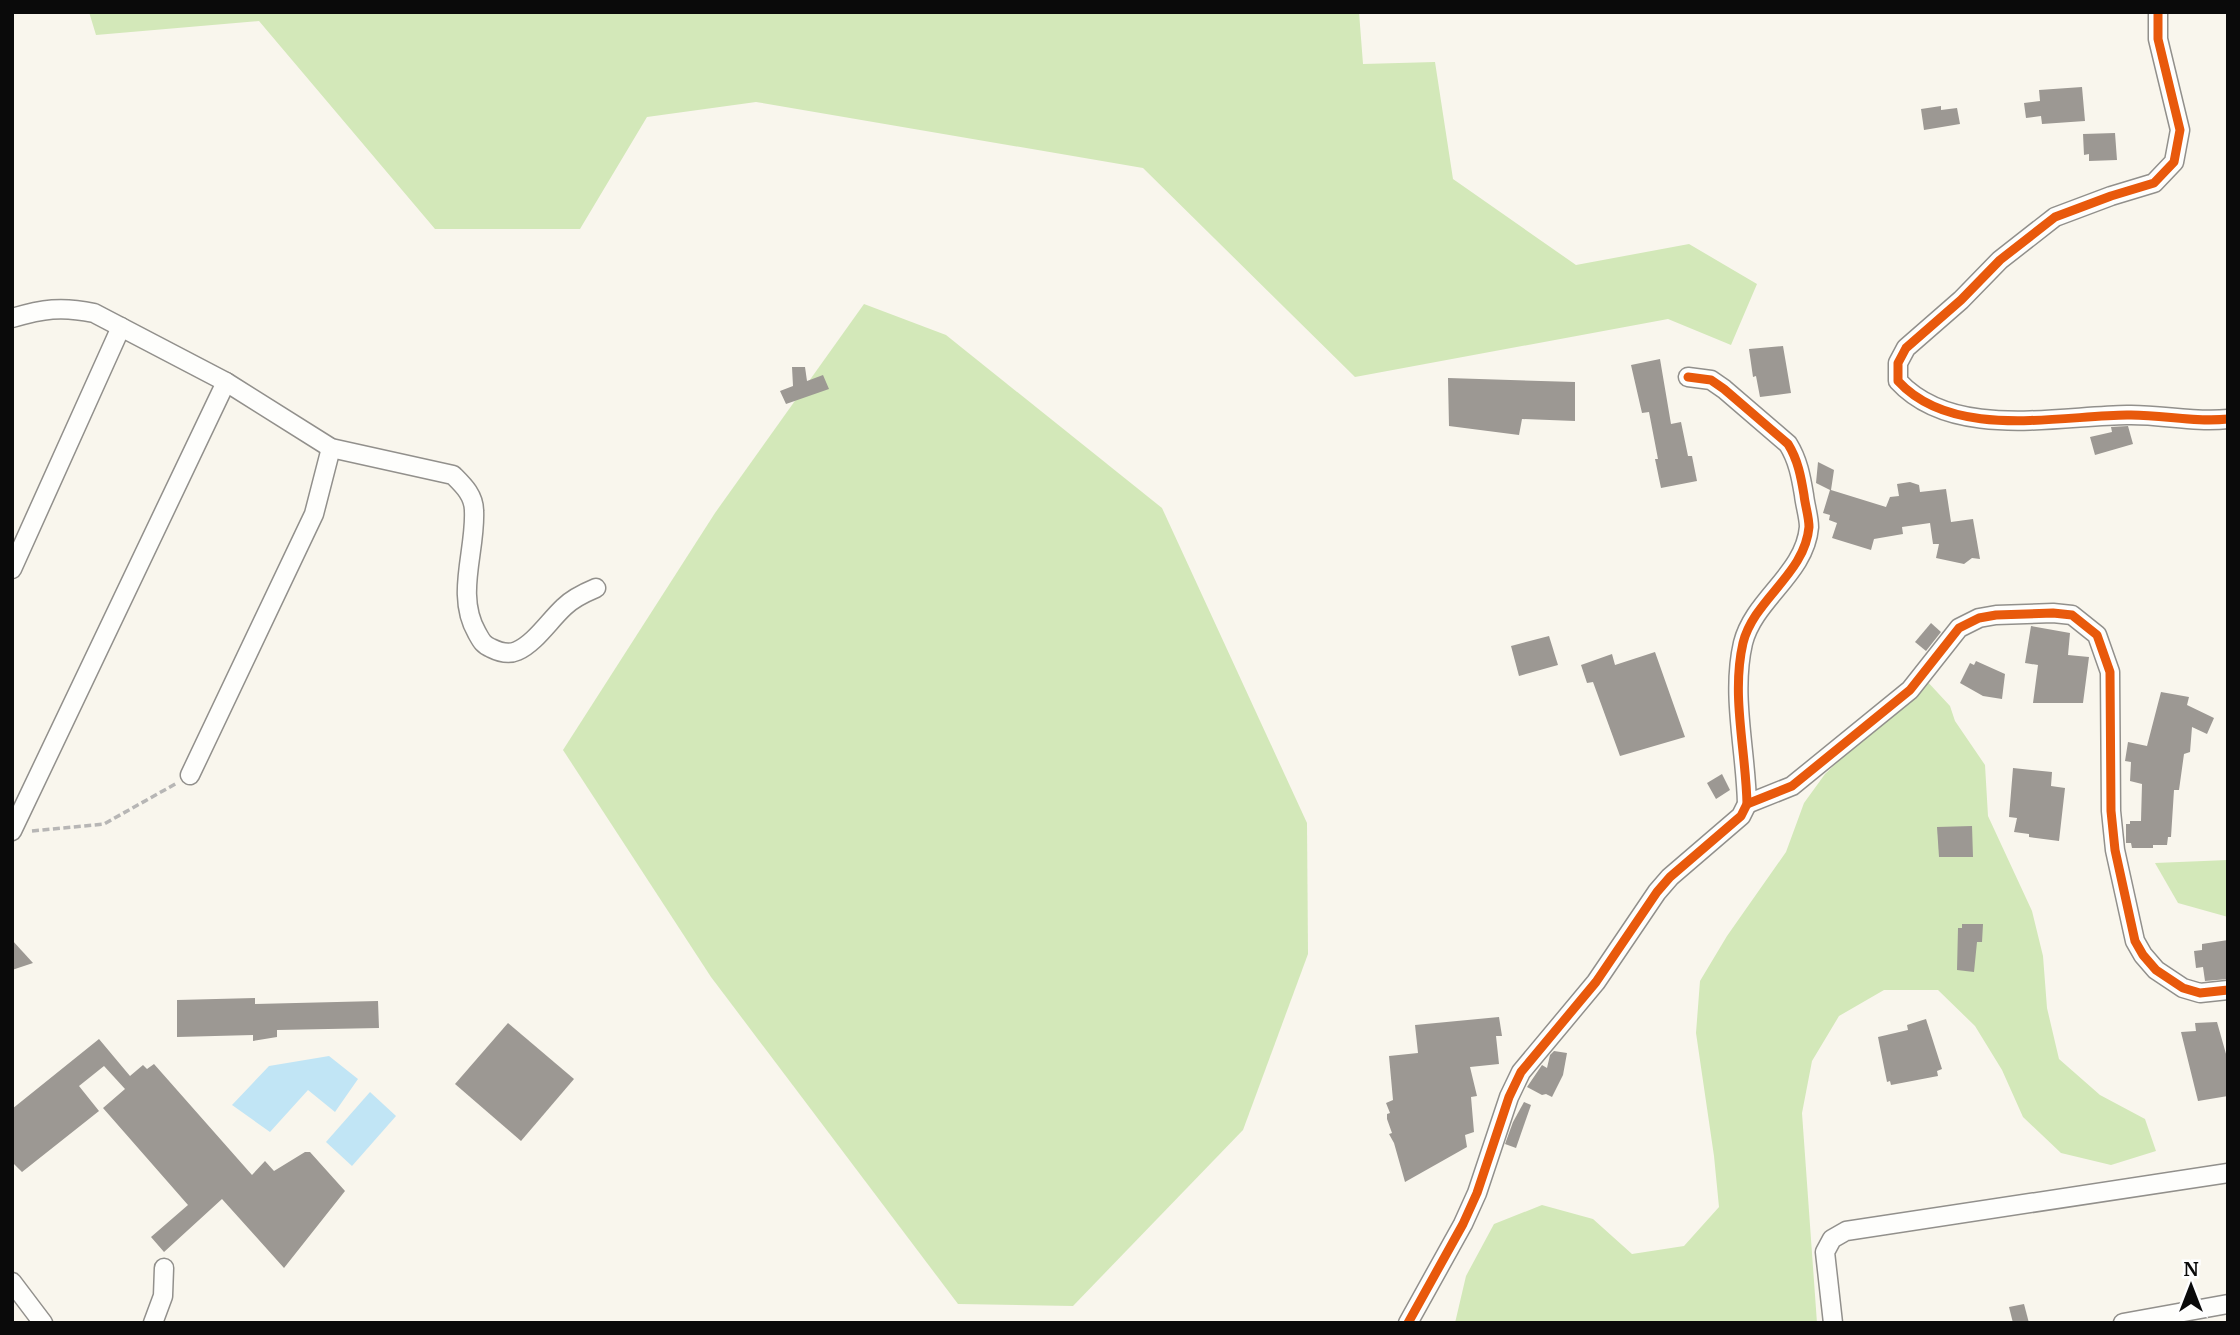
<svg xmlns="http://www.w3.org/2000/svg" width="2240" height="1335" font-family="Merriweather,serif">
<rect width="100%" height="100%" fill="#f9f6ed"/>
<g fill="#d3e8b9">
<polygon points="89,12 1359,12 1363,64 1435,62 1453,179 1576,265 1689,244 1757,284 1731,345 1668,319 1355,377 1143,168 756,102 647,117 580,229 435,229 259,21 96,35"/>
<polygon points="864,304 946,335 1162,508 1307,823 1308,954 1243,1130 1073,1306 958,1304 711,977 563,750 715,513"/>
<polygon points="1925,679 1950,706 1955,721 1985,765 1988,816 2032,911 2043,956 2047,1008 2059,1059 2100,1095 2145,1119 2156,1151 2111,1165 2061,1153 2023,1117 2002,1070 1975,1026 1938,990 1884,990 1839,1016 1812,1061 1802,1113 1817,1323 1455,1323 1466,1276 1494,1224 1542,1205 1593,1219 1632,1254 1684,1246 1719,1207 1714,1156 1696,1033 1700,981 1727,936 1786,852 1804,803 1825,774"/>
<polygon points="2228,860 2228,917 2178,903 2155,863"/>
</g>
<g fill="#c1e5f5">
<polygon points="329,1056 358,1079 335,1112 308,1090 270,1132 232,1105 269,1066"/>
<polygon points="370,1092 396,1116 352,1166 326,1142"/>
</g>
<g fill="#9c9893">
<polygon points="2082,87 2085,121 2042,124 2041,116 2026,118 2024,103 2040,101 2039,90"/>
<polygon points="1941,106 1941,110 1957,108 1960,124 1924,130 1921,109"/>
<polygon points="2115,133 2117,160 2089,161 2089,154 2084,155 2083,134"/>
<polygon points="1783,346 1791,393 1760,397 1756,376 1753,377 1749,349"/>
<polygon points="1660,359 1671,424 1681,422 1688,456 1692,456 1697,481 1661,488 1655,459 1658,459 1649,412 1642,413 1631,365"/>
<polygon points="792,367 805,367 807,381 823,375 829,389 786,404 780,391 793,386"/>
<polygon points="1448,378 1575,382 1575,421 1522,419 1519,435 1449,426"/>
<polygon points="2128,426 2133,444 2095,455 2090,437 2112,432 2111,427"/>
<polygon points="1818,462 1834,470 1831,490 1886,507 1890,497 1899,496 1897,484 1910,482 1919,485 1920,492 1946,489 1951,522 1973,519 1980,559 1972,558 1964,564 1936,558 1939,544 1933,544 1930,523 1902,527 1903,534 1874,539 1871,550 1832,538 1837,523 1829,520 1830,515 1823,513 1830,490 1816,483"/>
<polygon points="1931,623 1941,632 1926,651 1915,642"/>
<polygon points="2031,626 2070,633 2068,655 2089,657 2083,703 2033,703 2038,665 2025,663"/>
<polygon points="1549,636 1558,665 1519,676 1511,646"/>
<polygon points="1655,652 1685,737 1620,756 1593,682 1587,683 1581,665 1612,654 1615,665"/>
<polygon points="1976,661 2005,674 2002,699 1983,696 1960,683 1970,663 1974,665"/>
<polygon points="2161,692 2189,697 2187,705 2214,718 2207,734 2192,727 2190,752 2184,754 2179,790 2174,790 2171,837 2168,837 2167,845 2153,845 2153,848 2132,848 2131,843 2126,843 2126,824 2130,824 2130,821 2141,821 2142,784 2130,781 2131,762 2125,761 2128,742 2147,746"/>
<polygon points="2013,768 2052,772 2051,786 2065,788 2059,841 2029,837 2029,834 2014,832 2017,818 2009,817"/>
<polygon points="1722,774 1730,790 1716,799 1707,783"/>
<polygon points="1972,826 1973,857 1939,857 1937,827"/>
<polygon points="1962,924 1983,924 1982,942 1977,942 1974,972 1957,970 1958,928 1962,928"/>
<polygon points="12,940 33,963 12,970"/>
<polygon points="2228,940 2228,979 2205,981 2203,967 2196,968 2194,951 2202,950 2202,944"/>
<polygon points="255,998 255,1004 378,1001 379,1028 277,1030 277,1037 253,1041 253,1035 177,1037 177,1000"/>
<polygon points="1499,1017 1502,1036 1496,1036 1499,1064 1470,1067 1477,1096 1471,1097 1474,1132 1465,1135 1467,1147 1405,1182 1394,1143 1389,1134 1392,1133 1387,1119 1387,1114 1390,1113 1386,1103 1393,1100 1389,1056 1418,1053 1415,1025"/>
<polygon points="1926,1019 1942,1069 1937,1071 1938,1076 1891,1085 1890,1081 1887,1082 1878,1037 1908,1030 1907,1025"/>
<polygon points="2217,1022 2228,1061 2228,1096 2198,1101 2181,1032 2196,1031 2195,1023"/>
<polygon points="508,1023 574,1079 521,1141 455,1084"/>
<polygon points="99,1039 130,1076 143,1065 147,1069 154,1064 252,1175 265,1161 274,1171 305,1152 310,1152 345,1191 284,1268 222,1199 164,1252 151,1237 188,1205 103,1108 125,1089 104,1066 79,1086 99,1111 22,1172 12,1162 12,1109"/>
<polygon points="1554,1051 1567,1053 1563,1075 1552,1097 1546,1094 1542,1095 1527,1087 1542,1065 1547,1068 1550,1055"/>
<polygon points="1524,1102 1531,1105 1516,1148 1505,1144 1513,1122"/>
<polygon points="2024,1304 2029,1323 2013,1323 2009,1307"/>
</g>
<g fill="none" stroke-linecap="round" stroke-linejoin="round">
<g stroke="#92908c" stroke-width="21">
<g id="minor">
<path d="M2158,12V39L2180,130L2174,162L2154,183L2111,196L2055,217L2000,260L1961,300L1906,348L1898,363V381C1952,440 2056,416 2127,415C2161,414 2194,423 2228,419"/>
<path d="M12,318C43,309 61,306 94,313L226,382L331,448L453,475C463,485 474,495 474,511C476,551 455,595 477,633C481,640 483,645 491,648C499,652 508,655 517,651C535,643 549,621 564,607C573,598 584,593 596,588"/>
<polyline points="12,569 121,327"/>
<polyline points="190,775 314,514 331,448"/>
<polyline points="1747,804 1792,786 1910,690 1959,628 1979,618 1996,615 2053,613 2072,615 2097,635 2110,672 2111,811 2115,850 2135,941 2143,955 2156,970 2183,988 2200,993 2228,990"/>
<polyline points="12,831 226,382"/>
<polyline points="12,1282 43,1323"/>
<polyline points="153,1323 163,1296 164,1268"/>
<path d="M1408,1323L1463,1224L1477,1193L1509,1097L1521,1072L1596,982L1657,892L1670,877L1741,816L1747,804C1746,751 1731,695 1743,643C1754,599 1805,574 1809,527C1809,517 1805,505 1804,495C1801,477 1798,460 1788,444L1724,389L1711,380L1688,377"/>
<polyline points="1833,1323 1825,1252 1832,1239 1846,1231 2228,1173"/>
<polyline points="2123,1323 2228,1304"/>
</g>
</g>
<polyline stroke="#b7b6b5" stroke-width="3.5" stroke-dasharray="7 3.5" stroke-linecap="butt" points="32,831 104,824 177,783"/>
<use href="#minor" stroke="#fefefc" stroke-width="18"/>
<g stroke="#fff" stroke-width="13">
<g id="cycleway">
<path d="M2158,12V39L2180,130L2174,162L2154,183L2111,196L2055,217L2000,260L1961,300L1906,348L1898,363V381C1952,440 2056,416 2127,415C2161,414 2194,423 2228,419"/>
<polyline points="1747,804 1792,786 1910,690 1959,628 1979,618 1996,615 2053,613 2072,615 2097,635 2110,672 2111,811 2115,850 2135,941 2143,955 2156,970 2183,988 2200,993 2228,990"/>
<path d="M1408,1323L1463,1224L1477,1193L1509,1097L1521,1072L1596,982L1657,892L1670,877L1741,816L1747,804C1746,751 1731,695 1743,643C1754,599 1805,574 1809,527C1809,517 1805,505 1804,495C1801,477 1798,460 1788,444L1724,389L1711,380L1688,377"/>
</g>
</g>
<use href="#cycleway" stroke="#e8590c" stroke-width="9"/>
</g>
<rect width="2240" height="1335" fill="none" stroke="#0a0a0a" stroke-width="28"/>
<g transform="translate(2191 1286)" stroke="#ffffff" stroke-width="5" paint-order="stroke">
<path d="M0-5L12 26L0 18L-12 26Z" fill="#0a0a0a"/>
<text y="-10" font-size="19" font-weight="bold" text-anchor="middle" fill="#0a0a0a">N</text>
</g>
</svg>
